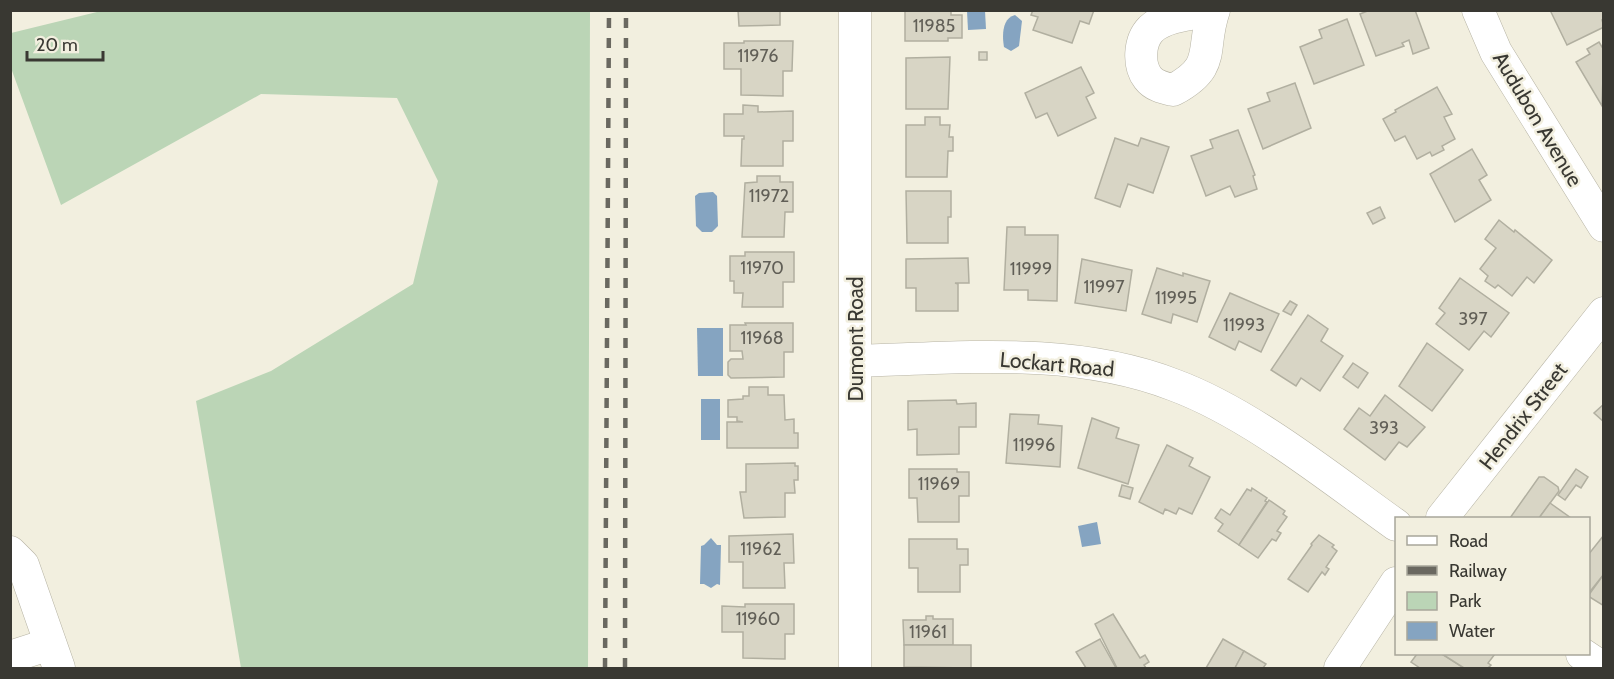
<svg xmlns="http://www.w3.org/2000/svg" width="1614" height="679" font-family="Cabin,sans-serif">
<rect width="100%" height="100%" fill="#f2efdf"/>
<polygon fill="#bbd5b6" points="101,11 590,11 588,668 241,668 196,401 271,371 413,284 438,181 397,98 261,94 61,205 11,68 11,33"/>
<g fill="#85a4c1">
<polygon points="967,11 985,11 986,29 968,30"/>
<path d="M1015,15L1022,21L1019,46L1011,51L1004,47C1002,36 1002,18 1015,15Z"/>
<polygon points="713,192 717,196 718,226 712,232 702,232 696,226 695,196 699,193"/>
<polygon points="697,328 723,328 723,376 698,376"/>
<rect x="701" y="399" width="19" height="41"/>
<polygon points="1097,522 1101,544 1082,547 1078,526"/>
<polygon points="711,538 717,545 721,545 720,585 717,584 711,588 704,584 700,584 701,546 704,545"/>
</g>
<g fill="#d8d5c5" stroke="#b1afa0" stroke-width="1.5">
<polygon points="738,10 780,10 780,25 739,26"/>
<polygon points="905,10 951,10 951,15 962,15 962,38 948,38 948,41 905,41"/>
<polygon points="1033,10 1094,10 1089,24 1080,21 1072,43 1033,30 1038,17 1031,15"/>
<polygon points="1370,10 1415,10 1429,48 1413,54 1409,40 1402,43 1404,46 1376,56 1360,14"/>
<polygon points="1550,10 1604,10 1604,20 1602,20 1604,27 1567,45"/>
<polygon points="1347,19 1364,65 1314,84 1300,47 1322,38 1319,30"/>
<polygon points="744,41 793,41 792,71 783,71 783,96 741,95 741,69 724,69 724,43 744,43"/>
<polygon points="1599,42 1602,47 1604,46 1602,106 1576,62 1590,54 1587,49"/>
<rect x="979" y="52" width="8" height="8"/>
<polygon points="950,57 948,109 906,109 906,58"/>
<polygon points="1081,67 1094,93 1086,97 1096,118 1058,136 1047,113 1036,118 1025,93"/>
<polygon points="1295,83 1311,128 1263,149 1248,109 1270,101 1267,93"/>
<polygon points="1437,87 1452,114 1444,117 1455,139 1442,146 1444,150 1432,156 1430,152 1417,159 1405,136 1395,141 1383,119 1396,112 1395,110"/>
<polygon points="743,105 758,106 758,112 793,111 793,141 783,141 783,166 741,166 742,139 744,139 744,136 724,136 724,114 743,114"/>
<polygon points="925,117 940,117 940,125 950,125 949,137 953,137 953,151 948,151 947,177 906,177 906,125 925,125"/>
<polygon points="1238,130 1255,175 1253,176 1257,189 1235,197 1230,186 1206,196 1191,156 1213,148 1210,140"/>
<polygon points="1115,138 1138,146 1141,138 1169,147 1153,193 1128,184 1120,207 1095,198"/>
<polygon points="1472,149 1487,175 1479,180 1491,200 1455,222 1430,174"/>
<polygon points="757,176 780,176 780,182 793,182 793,212 785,212 784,237 742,237 745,183 757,182"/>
<polygon points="906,191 951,191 951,217 948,217 948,243 907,243"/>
<polygon points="1380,207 1385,218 1373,224 1367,213"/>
<polygon points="1499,220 1514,232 1515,230 1552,260 1534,283 1527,277 1512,296 1498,285 1495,288 1485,281 1488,276 1480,269 1496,248 1485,239"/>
<polygon points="1007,227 1025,227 1025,235 1058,235 1057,301 1028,300 1028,290 1004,290"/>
<polygon points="745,252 794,252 794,282 783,282 783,307 742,307 743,293 734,293 734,281 730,281 730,256 745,256"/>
<polygon points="968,258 969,283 955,283 958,284 958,311 916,311 916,288 906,288 906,259"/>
<polygon points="1082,259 1132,270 1126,311 1075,303"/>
<polygon points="1157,268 1183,276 1183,273 1210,281 1197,322 1173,314 1171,323 1142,314"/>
<polygon points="1460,278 1509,313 1491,337 1484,331 1469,350 1436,324 1445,313 1439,308"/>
<polygon points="1230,293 1279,314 1261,352 1239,341 1235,350 1209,337"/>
<polygon points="1290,301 1297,305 1291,315 1283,311"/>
<polygon points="1308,315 1328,329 1321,341 1343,356 1320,391 1301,378 1296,386 1271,370"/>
<polygon points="745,323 793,323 793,352 784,352 784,377 731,378 728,375 728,362 731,359 743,359 742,351 730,351 730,325 746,325"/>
<polygon points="1427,343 1463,370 1432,411 1399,386"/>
<polygon points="1353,363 1368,373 1358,388 1343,377"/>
<polygon points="749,387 768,387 768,395 784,395 785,420 794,419 794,433 798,433 798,448 727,448 727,422 743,422 737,421 737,417 728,417 728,400 743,399 743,396 749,396"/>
<polygon points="1385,395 1425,427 1407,447 1399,442 1385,460 1344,429 1359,408 1370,416"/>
<polygon points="956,400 957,404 976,403 976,427 959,427 959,454 917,455 917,429 908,430 908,401"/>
<polygon points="1604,404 1604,422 1594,413"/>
<polygon points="1010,414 1039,415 1038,424 1062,426 1060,467 1006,463"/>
<polygon points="1092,418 1119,428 1116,438 1139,445 1128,484 1078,468"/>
<polygon points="1167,445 1193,458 1189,466 1210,477 1192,514 1179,508 1176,514 1165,509 1163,514 1139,502"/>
<polygon points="795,463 795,466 798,466 798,480 794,480 795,493 785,493 785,517 744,518 740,492 746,492 746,464"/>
<polygon points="909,469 957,469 957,472 969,472 969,496 959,496 959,522 918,522 917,498 909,498"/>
<polygon points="1576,469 1588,477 1581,488 1576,485 1565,500 1558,495"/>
<polygon points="1539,477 1544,477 1558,487 1559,491 1539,518 1510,518"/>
<polygon points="1122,485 1133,488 1130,499 1119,496"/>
<polygon points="1252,488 1267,498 1265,501 1267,502 1239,545 1218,531 1223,524 1215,518 1221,509 1230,515 1247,489 1251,491"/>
<polygon points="1269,500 1285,511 1283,514 1287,517 1277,531 1281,533 1276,541 1272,539 1258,558 1239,545"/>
<polygon points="1550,503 1571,518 1539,518"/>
<polygon points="793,534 794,563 784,563 785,588 743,588 743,562 729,562 729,536"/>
<polygon points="1319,535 1334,545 1332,547 1337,551 1326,567 1329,569 1325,575 1322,572 1308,592 1288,579 1312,545 1311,544"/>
<polygon points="1604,535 1604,574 1588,594 1588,555"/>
<polygon points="909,539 957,539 957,549 968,549 968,565 960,565 960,592 918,592 918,568 909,568"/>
<polygon points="1604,574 1604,606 1588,596"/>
<polygon points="745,604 794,604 794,634 785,634 785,659 743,658 743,632 722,632 722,606 745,607"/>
<polygon points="1113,614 1140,658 1145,655 1149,662 1144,665 1146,668 1117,668 1095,624"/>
<polygon points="926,616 933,616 933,619 953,619 953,645 904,645 903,620 926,620"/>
<polygon points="1100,639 1101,641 1116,668 1086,668 1076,652"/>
<polygon points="1223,639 1244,651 1235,668 1206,668"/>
<polygon points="904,645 971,645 971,668 904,667"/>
<polygon points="1244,651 1266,664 1263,668 1235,668"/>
<polygon points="1417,654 1442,654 1464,668 1420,668 1411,662"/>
<polygon points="1442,654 1495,654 1488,663 1491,665 1488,668 1464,668"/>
</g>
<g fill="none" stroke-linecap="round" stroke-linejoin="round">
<g stroke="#b7b4a5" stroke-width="33">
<g id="minor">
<polyline points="855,10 855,668"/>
<path d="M1214,10C1200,50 1218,66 1173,90C1164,88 1154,86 1148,78C1138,65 1139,41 1151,29C1166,15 1195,14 1214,10Z"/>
<polyline points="1478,10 1496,52 1604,226"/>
<path d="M856,361C961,358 1074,346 1174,385C1250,413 1330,478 1396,525"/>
<polyline points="1442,518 1604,313"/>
<polyline points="10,552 23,565 59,668"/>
<polyline points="1582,654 1603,668"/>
<polyline points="10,657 50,644"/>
<polyline points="1340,668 1396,583"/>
</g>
</g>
<use href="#minor" stroke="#fff" stroke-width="32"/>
<g stroke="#6a6860" stroke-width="4.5" stroke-dasharray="10 10" stroke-linecap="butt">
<polyline points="605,668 609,10"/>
<polyline points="625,668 626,10"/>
</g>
</g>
<g text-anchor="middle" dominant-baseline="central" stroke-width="5" stroke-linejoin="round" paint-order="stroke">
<g font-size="18" fill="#615f57">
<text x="934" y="26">11985</text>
<text x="758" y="56">11976</text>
<text x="769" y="196">11972</text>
<text x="762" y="268">11970</text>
<text x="1031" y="269">11999</text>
<text x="1104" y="287">11997</text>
<text x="1176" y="298">11995</text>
<text x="1473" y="319">397</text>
<text x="1244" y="325">11993</text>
<text x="762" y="338">11968</text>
<text x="1384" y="428">393</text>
<text x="1034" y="445">11996</text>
<text x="939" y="484">11969</text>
<text x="761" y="549">11962</text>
<text x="758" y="619">11960</text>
<text x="928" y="632">11961</text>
</g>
<g font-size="21" fill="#393832" stroke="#f2efdf">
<text transform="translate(1538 119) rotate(59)">Audubon Avenue</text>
<text transform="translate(855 339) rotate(-90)">Dumont Road</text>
<text transform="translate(1057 364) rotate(5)">Lockart Road</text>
<text transform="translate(1523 416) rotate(-52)">Hendrix Street</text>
</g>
</g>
<rect width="1614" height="679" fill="none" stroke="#393832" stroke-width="24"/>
<rect x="1395" y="517" width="195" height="138" fill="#f2efdf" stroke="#a8a69a" stroke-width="1.5"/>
<rect x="1407" y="536" width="30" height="9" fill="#ffffff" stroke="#a8a69a" stroke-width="1.5"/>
<text x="1449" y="547" font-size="18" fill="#393832">Road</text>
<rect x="1407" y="566" width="30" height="9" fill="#6a6860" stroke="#a8a69a" stroke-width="1.5"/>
<text x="1449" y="577" font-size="18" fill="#393832">Railway</text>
<rect x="1407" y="592" width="30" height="18" fill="#bbd5b6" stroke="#a8a69a" stroke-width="1.5"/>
<text x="1449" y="607" font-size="18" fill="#393832">Park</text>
<rect x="1407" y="622" width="30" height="18" fill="#85a4c1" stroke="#a8a69a" stroke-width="1.5"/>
<text x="1449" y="637" font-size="18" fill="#393832">Water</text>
<path d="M27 51v9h76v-9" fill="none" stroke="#393832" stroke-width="3"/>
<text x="36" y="51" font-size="18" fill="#393832" stroke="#f2efdf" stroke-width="4.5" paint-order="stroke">20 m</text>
</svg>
